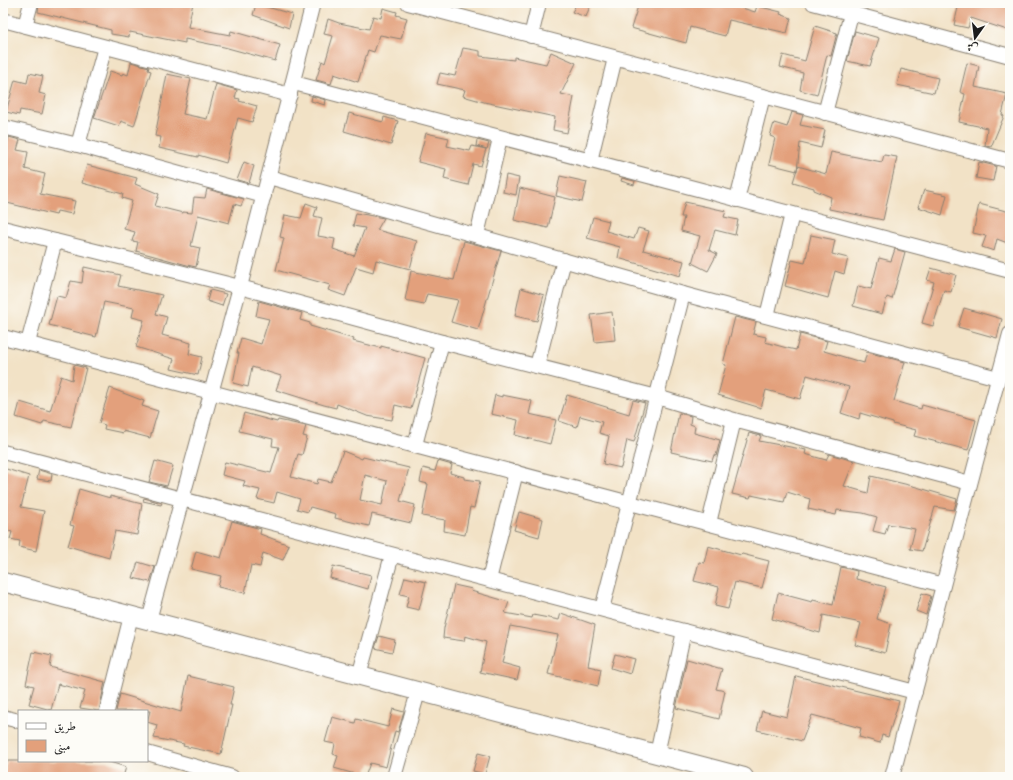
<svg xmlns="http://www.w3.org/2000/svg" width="1013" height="780" font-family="'IM FELL Double Pica',Amiri,serif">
<rect width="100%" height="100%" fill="#fdfcf7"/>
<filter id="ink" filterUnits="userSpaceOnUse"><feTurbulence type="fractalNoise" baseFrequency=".025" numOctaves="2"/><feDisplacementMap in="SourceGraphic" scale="8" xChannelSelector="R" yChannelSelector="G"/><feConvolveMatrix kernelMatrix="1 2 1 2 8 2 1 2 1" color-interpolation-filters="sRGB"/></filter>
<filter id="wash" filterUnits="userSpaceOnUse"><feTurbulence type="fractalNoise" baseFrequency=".012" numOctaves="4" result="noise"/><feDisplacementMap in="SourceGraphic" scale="16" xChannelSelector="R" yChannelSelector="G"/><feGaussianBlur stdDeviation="0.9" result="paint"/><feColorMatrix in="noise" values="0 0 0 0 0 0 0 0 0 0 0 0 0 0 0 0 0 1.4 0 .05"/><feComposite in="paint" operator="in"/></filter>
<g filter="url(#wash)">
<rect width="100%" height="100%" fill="#f2e2c6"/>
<g id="blocks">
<g fill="#e3a07b" fill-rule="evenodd">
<polygon points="39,3 193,3 188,27 230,35 231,31 280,45 275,61 224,47 185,39 185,43 130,32 129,37 111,34 111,30 38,12"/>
<polygon points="577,3 591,3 586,17 572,12"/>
<polygon points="639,3 726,3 755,12 757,6 781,12 780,14 791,18 787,33 729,20 725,36 690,27 686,43 631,28"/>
<polygon points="959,3 1010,3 1010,31 971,18 968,28 954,25"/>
<polygon points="256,4 292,14 289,28 253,15"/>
<polygon points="383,8 397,12 396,15 407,18 401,39 380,35 374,52 368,50 358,82 334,74 331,84 316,80 322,61 325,63 333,36 324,34 328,19 339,23 369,29 373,16 381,18"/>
<polygon points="815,26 837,33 831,56 827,55 817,95 800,90 803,73 780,67 783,55 805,61"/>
<polygon points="855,31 879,38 870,66 847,61"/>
<polygon points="463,48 480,51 480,56 514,60 514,57 546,64 551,52 576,63 561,94 574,97 567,133 553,130 555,117 484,102 463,96 465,90 437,84 440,73 455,76"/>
<polygon points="131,62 149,67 148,70 151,71 134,126 121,121 119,126 94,118 110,71 122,75 123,73 128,75"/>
<polygon points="967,63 979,66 975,87 1007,94 1002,115 1004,116 991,147 985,146 987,128 959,122 965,94 960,92"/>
<polygon points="901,69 938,78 934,93 897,85"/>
<polygon points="29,73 43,76 39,93 46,95 42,114 20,110 19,115 6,112 15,80 27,83"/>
<polygon points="167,74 191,79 183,114 207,119 216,84 237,90 235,98 240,99 239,101 257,106 252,122 238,118 226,163 198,155 198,157 159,148 161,137 155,136"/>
<polygon points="312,96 326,100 325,105 311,101"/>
<polygon points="792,112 803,115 800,125 825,130 821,148 800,143 797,171 769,164 775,138 770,136 774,123 787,127"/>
<polygon points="349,113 383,122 384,117 398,121 391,145 344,131"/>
<polygon points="426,133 449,138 447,146 470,151 472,146 486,149 481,166 473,164 468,185 444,179 446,169 418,162"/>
<polygon points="9,137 20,140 17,150 28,152 25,169 45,174 40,194 75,201 72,214 57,211 56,215 3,202 3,158"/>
<polygon points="477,140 489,143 487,149 476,146"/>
<polygon points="831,152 882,162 884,155 897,157 883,220 829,209 831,197 814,190 814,188 793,182 798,166 826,174"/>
<polygon points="244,162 254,166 249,183 237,180"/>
<polygon points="979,162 996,166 993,181 976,178"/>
<polygon points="87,165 137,178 135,184 159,194 155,206 183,213 183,212 192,213 194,197 205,198 207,189 244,199 241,206 234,204 229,223 198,215 191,246 200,248 196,267 187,265 136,251 138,242 132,241 135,232 124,229 132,201 122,198 123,194 82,183"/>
<polygon points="506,175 519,178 516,195 503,192"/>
<polygon points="560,176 587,182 582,202 556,196"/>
<polygon points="622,178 635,181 634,185 621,181"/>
<polygon points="520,188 555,197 548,228 514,220"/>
<polygon points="924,190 947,195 942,215 918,207"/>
<polygon points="685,202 726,211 724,217 738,220 735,235 715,230 709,250 717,254 708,271 692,263 700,236 681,231 684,217 681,217"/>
<polygon points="306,203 317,207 314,216 322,218 318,236 335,239 333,249 354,256 365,228 353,226 356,213 384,218 377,230 417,241 410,269 376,260 373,272 356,267 345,296 328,290 330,285 276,270 284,238 280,237 285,215 301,218"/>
<polygon points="979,204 1010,212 1008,224 1010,225 1010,244 997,239 994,251 982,247 986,236 973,233"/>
<polygon points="593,217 609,221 606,231 634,239 638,228 649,231 643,250 684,261 680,276 618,258 620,247 587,238"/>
<polygon points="811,235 835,240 832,254 848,258 844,274 835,271 828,298 785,286 792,260 805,263"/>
<polygon points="464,241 501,251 478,330 451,322 458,300 427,294 424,304 405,300 411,271 454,280"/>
<polygon points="895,249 905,252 892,299 887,297 882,314 853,306 858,286 871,289 879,258 891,261"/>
<polygon points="84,267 121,275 118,286 162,295 156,314 167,317 162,335 191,343 189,354 202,357 198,375 171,369 174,359 136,347 144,320 132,317 134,308 104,302 96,337 49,325 57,296 66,298 71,281 82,283"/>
<polygon points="931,268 956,275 951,292 944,290 933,326 922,323 934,282 927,280"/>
<polygon points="521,288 544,295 537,321 515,316"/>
<polygon points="210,290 226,294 222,306 207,301"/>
<polygon points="259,301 302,313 300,320 310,323 310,326 354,339 353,341 381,348 381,346 425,358 411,409 395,405 392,420 367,416 337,404 336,408 324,405 276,390 281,376 252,367 248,387 233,383 239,353 237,353 241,338 261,344 269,319 256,316"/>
<polygon points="964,308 1002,319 997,338 958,327"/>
<polygon points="612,312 615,340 595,342 591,315"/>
<polygon points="735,317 756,322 753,334 766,337 765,342 787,348 796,350 800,334 827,341 824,351 864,363 867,352 905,362 894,401 921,409 922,405 976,420 968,450 914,436 916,430 893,424 893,423 860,413 859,419 841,413 849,387 807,375 800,399 766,390 761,408 718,395 726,365 723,364"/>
<polygon points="74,365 86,368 71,427 44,421 42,425 16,417 20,402 50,411 61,376 72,380"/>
<polygon points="110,388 144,401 142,406 158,411 150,438 123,431 123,433 104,429 105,425 99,423"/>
<polygon points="495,395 502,397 502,395 532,401 529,414 556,420 550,444 515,435 518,420 491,414"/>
<polygon points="567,395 629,414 633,400 645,403 634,442 627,440 621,468 603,464 609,436 599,433 602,422 580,416 577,427 559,421"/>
<path d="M244,413L277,422L278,420L306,426L303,436L307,437L302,455L298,454L291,477L317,484L318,479L331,482L343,451L362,459L363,457L409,468L400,501L415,505L411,523L372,514L369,526L335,518L336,514L310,507L308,512L297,509L300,499L277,492L274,503L257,499L260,490L243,486L245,481L222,475L225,462L271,473L279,447L272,446L273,439L239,431ZM365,475L387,481L382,505L360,500Z"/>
<polygon points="679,413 691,416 690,424 695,426 694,433 720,440 716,456 714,455 712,461 671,452"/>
<polygon points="749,433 761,436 759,441 806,450 805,454 826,460 829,454 854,461 844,486 868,493 871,476 913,486 957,499 954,510 935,507 922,551 910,549 915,529 888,524 885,534 873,531 877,517 863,513 837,510 836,515 808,509 810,499 787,492 784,502 751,495 750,498 732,494"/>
<polygon points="155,461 173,466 167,486 149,482"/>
<polygon points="438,461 452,465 450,473 464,477 464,479 480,481 474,508 470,507 465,535 444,531 445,520 422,516 428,484 420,482 423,468 435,471"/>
<polygon points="3,468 29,476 21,507 44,511 36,551 19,547 20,541 10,539 12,532 3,529"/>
<polygon points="39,470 52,474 51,481 37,479"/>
<polygon points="79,489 110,498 110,496 142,504 137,535 115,531 109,558 68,546 74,526 70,525"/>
<polygon points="144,498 162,503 161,505 143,501"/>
<polygon points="519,512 543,519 539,537 514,530"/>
<polygon points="232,521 261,529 260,534 289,545 283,560 263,553 260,567 251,565 245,593 218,587 221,576 191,569 196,551 221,558"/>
<polygon points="708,546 741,555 742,554 769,561 762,588 735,582 728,609 715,606 719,587 694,581 699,562 704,563"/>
<polygon points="138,562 155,567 150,582 133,578"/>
<polygon points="333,566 371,575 368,589 330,578"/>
<polygon points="841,567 857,571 856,579 886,587 877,619 891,624 885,653 855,645 861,623 823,615 820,633 772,619 778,593 812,602 813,600 833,605"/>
<polygon points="405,577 426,582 419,610 406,607 409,596 400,594"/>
<polygon points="454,585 472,589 471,591 509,602 505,613 532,618 533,615 559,620 561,613 595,625 588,666 601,669 598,686 548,674 558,635 510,626 502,663 520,668 517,680 480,672 486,642 465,636 464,641 443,638 444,628"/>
<polygon points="922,593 931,596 926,615 916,611"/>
<polygon points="379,636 395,640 392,652 375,648"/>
<polygon points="33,652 52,656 50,667 105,682 99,711 80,708 85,691 58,684 51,710 29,704 34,686 26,684"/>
<polygon points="615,654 634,659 630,674 611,668"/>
<polygon points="687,659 722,669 716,689 725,691 719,719 676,708"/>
<polygon points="188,676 234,687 230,705 232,705 221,754 183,746 184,744 154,738 157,725 147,722 150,711 116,711 120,694 181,712"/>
<polygon points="796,676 899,701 888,737 882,735 880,743 859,737 861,728 812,715 802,741 757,730 762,711 787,717"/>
<polygon points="393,709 404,712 398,732 395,731 386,767 370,763 365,777 334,768 338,756 333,754 335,744 325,742 332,717 355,723 356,719 388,727"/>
<polygon points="478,753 490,756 485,774 473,771"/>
<polygon points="7,761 106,761 126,767 123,777 3,777"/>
</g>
</g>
</g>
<g filter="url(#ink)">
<use href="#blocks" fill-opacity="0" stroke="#877f71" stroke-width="1"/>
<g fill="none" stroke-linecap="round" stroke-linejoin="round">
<g stroke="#877f71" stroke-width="16">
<g id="minor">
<polyline points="408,3 1010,161"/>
<polyline points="813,3 1010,56"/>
<polyline points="3,20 290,95"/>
<polyline points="25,26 31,3"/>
<polyline points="531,36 539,3"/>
<polyline points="294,83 1010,271"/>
<polyline points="825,113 851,14"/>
<polyline points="3,127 78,145 264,196"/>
<polyline points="78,145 105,47"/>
<polyline points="590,161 615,58"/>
<polyline points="269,177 683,294 998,378"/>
<polyline points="737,200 763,96"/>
<polyline points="3,228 240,287 442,342 657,397 734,420 970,483"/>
<polyline points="477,235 500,138"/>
<polyline points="767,316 792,214"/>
<polyline points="3,337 630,503 943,585"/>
<polyline points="28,343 55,241"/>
<polyline points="537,366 564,260"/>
<polyline points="415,445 442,342"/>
<polyline points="3,452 915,692"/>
<polyline points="709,523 734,420"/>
<polyline points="489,580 516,472"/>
<polyline points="602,609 683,294"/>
<polyline points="149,620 240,287 313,3"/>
<polyline points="359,676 392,555"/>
<polyline points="107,711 131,616"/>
<polyline points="3,717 19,721"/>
<polyline points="147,753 232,777"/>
<polyline points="657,754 684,631"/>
<polyline points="394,777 418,692"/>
<polyline points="892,777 1010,334"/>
</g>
</g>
<g stroke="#877f71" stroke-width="20">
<polyline id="tertiary" points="3,582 744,777"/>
</g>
<use href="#minor" stroke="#fff" stroke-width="14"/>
<use href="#tertiary" stroke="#fff" stroke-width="18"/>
</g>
</g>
<rect width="1013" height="780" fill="none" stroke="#fdfcf7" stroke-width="16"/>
<rect x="18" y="710" width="130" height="52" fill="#fdfcf7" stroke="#a3a29f"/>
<rect x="26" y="723" width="20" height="6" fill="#ffffff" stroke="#a3a29f"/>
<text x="54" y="730" font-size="12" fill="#1c1c1c">طريق</text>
<rect x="26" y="740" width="20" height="12" fill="#e3a07b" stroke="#a3a29f"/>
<text x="54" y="750" font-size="12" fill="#1c1c1c">مبنى</text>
<g transform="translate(975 38) rotate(194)" stroke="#fdfcf7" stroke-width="3" paint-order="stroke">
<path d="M0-3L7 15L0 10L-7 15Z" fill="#1c1c1c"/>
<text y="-6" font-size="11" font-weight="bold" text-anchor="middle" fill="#1c1c1c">ش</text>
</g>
</svg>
